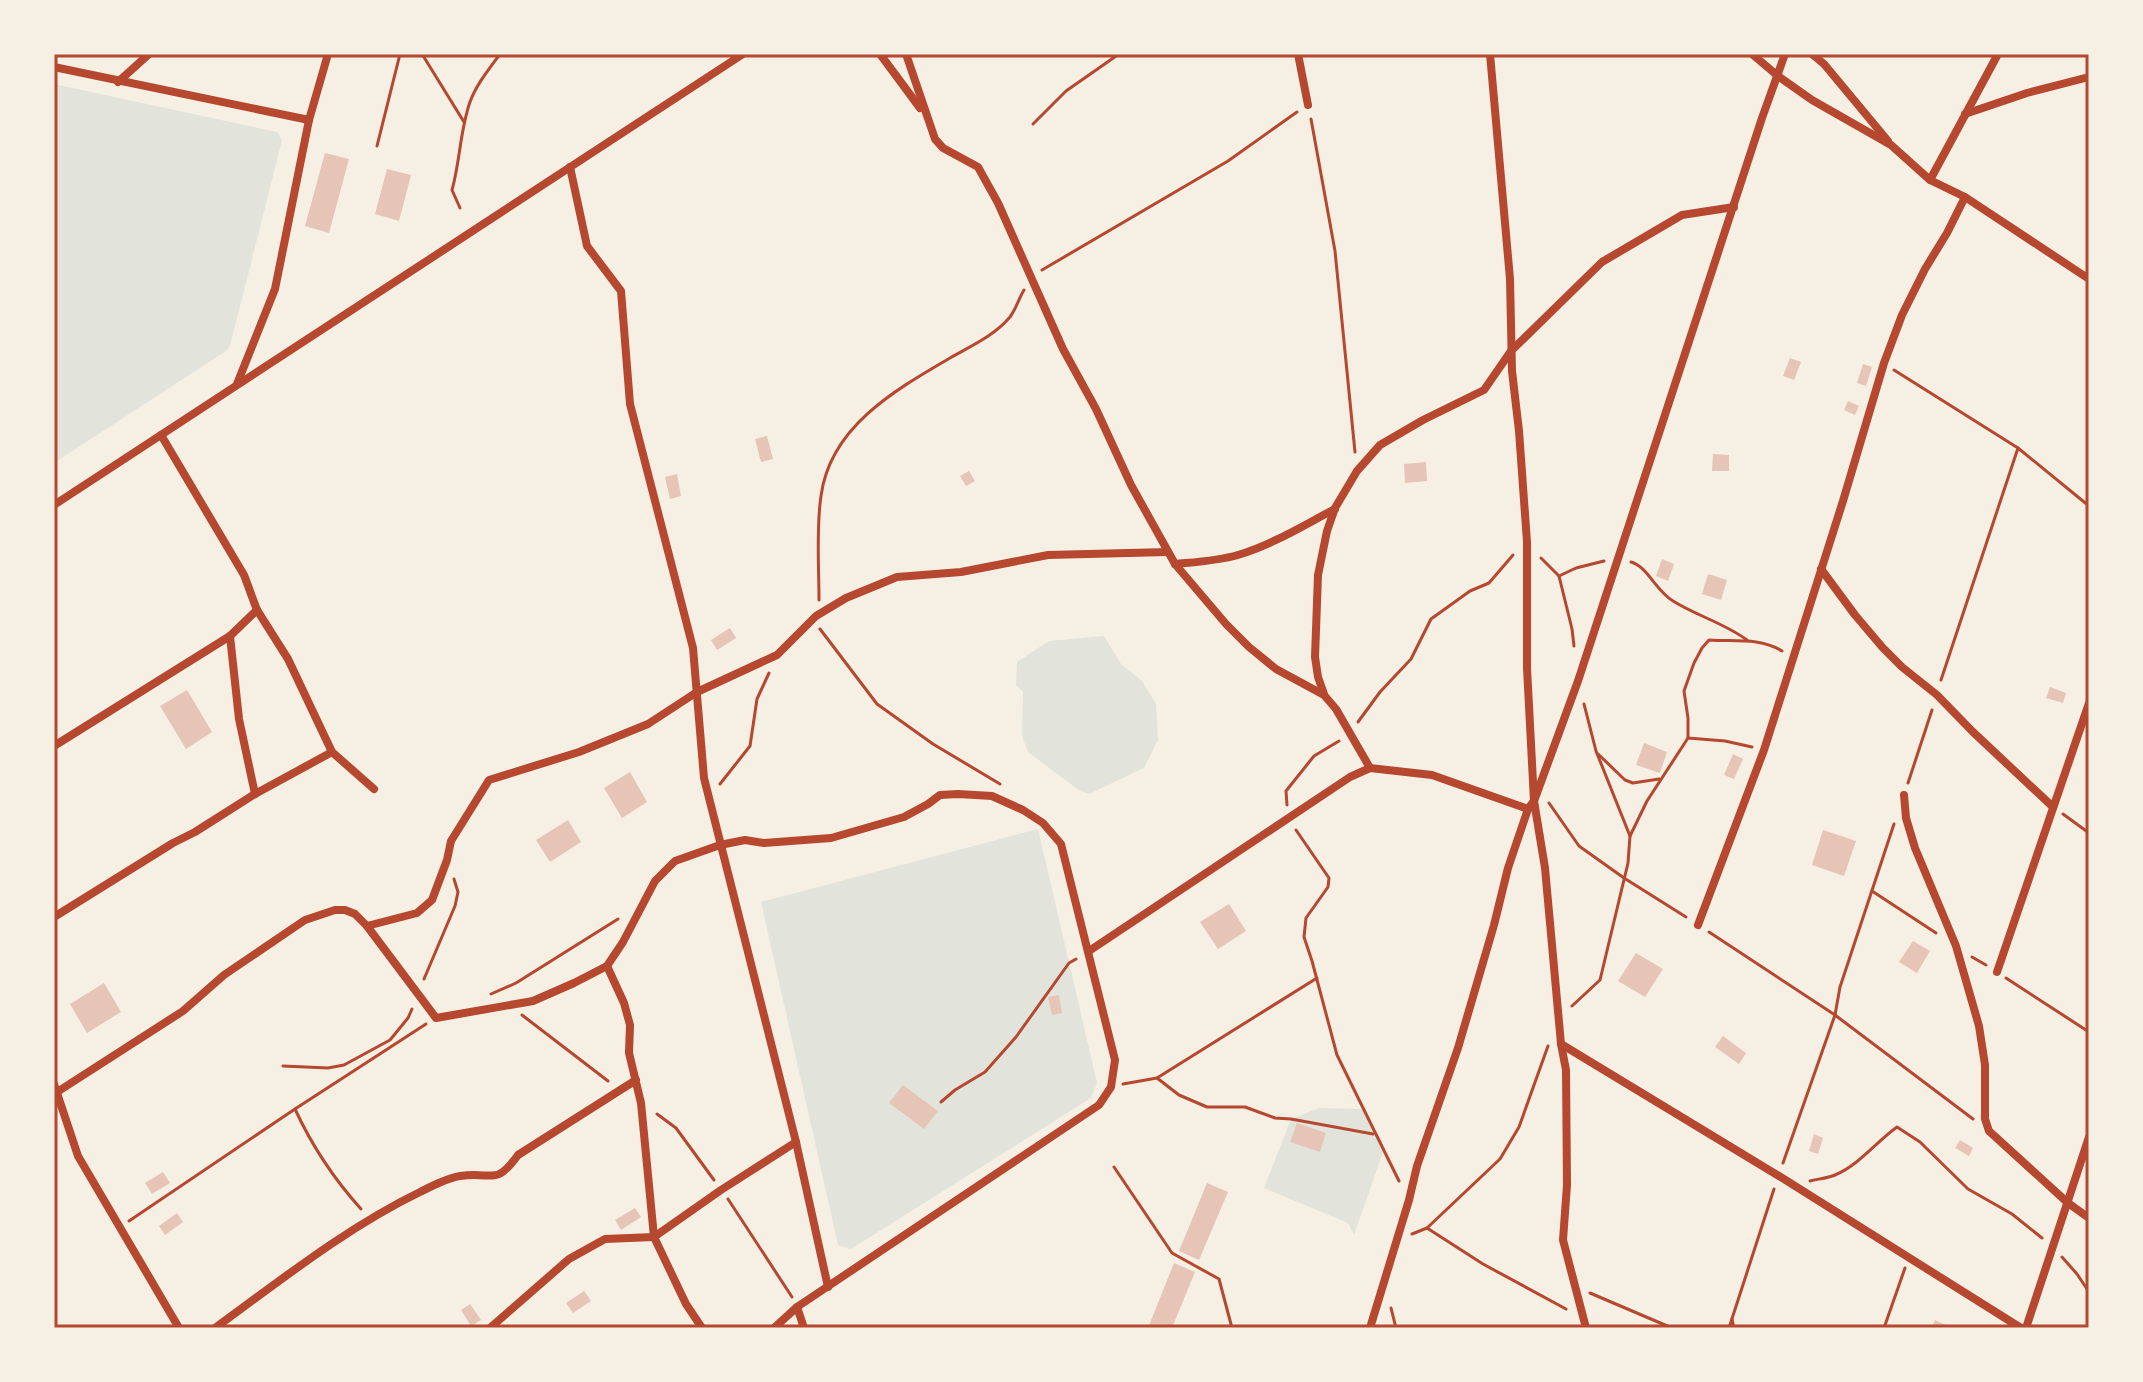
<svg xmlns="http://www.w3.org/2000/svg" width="2143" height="1382" font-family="'Nunito Sans',sans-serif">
<rect width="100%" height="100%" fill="#f6efe4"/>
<g fill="#e2e4dc">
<polygon points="54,84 277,132 282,140 230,346 226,351 54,463"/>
<polygon points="1104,636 1121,664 1142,681 1156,704 1158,740 1144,768 1089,794 1080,791 1028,752 1022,736 1023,692 1016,685 1017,662 1049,641"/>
<polygon points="1038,829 1097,1083 1091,1098 851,1249 838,1245 761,902"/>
<polygon points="1319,1108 1363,1109 1383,1152 1354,1235 1348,1223 1264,1188 1291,1119"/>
</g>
<g fill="#e6c5b7">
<polygon points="325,153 349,159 329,233 305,226"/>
<polygon points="387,169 411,175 399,221 375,214"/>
<polygon points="1790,358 1801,362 1794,380 1783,376"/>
<polygon points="1863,364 1872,367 1866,386 1857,383"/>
<polygon points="1848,401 1859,406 1855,415 1844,410"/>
<polygon points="767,436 773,459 761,462 755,439"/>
<polygon points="1713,454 1729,455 1729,471 1712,471"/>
<polygon points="1426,462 1427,481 1405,483 1404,464"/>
<polygon points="969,471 975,481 966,486 960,476"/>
<polygon points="677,474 681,496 670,499 665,477"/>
<polygon points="1662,559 1674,564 1668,581 1656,576"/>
<polygon points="1708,574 1727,580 1721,600 1702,594"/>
<polygon points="730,628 736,638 717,650 711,640"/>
<polygon points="2050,687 2066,693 2063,703 2046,698"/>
<polygon points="187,690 212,732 186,749 160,706"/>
<polygon points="1644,743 1667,752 1660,773 1636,765"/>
<polygon points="1733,754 1743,759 1734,779 1724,775"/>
<polygon points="630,772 647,802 622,818 604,788"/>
<polygon points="568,820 581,842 550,862 536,840"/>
<polygon points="1823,830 1856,841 1844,876 1812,865"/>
<polygon points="1229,904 1246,931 1218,949 1200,922"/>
<polygon points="1913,941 1930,951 1917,973 1899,962"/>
<polygon points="1636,953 1663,969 1645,997 1618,981"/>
<polygon points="104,983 121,1012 87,1033 70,1004"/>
<polygon points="1059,995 1062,1013 1052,1015 1048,997"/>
<polygon points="1723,1036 1746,1053 1739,1064 1715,1047"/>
<polygon points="903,1085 938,1111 924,1129 889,1103"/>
<polygon points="1297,1123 1326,1133 1320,1152 1290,1142"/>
<polygon points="1814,1134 1823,1138 1818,1154 1809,1151"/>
<polygon points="1960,1140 1973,1148 1969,1156 1955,1148"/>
<polygon points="163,1172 170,1183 152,1194 145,1183"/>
<polygon points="1207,1183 1228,1192 1199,1260 1179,1251"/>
<polygon points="635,1208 641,1217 621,1230 615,1220"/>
<polygon points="177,1213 183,1222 165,1235 159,1226"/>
<polygon points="1174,1263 1195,1272 1172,1328 1148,1328"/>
<polygon points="584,1291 591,1301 573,1313 566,1303"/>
<polygon points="470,1304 481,1320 471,1326 461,1310"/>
<polygon points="1935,1320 1946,1325 1945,1328 1932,1328"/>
</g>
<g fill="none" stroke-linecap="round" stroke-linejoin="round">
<g stroke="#b5482f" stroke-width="3">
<polyline points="422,54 464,122"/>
<polyline points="1311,119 1335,251 1355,452"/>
<polyline points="1033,124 1066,91 1119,54"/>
<polyline points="377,146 400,54"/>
<path d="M460,208L452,190C460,162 460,130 470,102C476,85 489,69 500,54"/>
<polyline points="1042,270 1228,161 1297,112"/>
<polyline points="1894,370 2018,448 2089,506"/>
<polyline points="1541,558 1559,576 1572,629 1574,646"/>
<path d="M1631,562C1647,566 1656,591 1673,601C1697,616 1724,623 1747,640"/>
<polyline points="1559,576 1576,568 1604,561"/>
<path d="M819,600C819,567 816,529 821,496C830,427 895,390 950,358C971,346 994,336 1010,317C1016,309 1019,298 1024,290"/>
<polyline points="820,629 877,704 933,744 1000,784"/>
<polyline points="1941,680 2018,448"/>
<polyline points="1584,704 1596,751 1630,836"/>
<polyline points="1358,722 1380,692 1411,659 1431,619 1470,591 1489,583 1513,555"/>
<path d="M1688,738V718L1684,691L1694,663L1702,648L1709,640C1734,642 1759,637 1782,651"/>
<polyline points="1598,754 1625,780 1633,783 1659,779"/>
<polyline points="1908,783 1932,710"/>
<polyline points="720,784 750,746 757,699 769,673"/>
<polyline points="1549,803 1579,846 1624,878 1686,917"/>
<polyline points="1287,805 1286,791 1314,756 1339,741"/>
<polyline points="2063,814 2089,833"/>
<polyline points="1296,830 1329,878 1328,887 1306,918 1304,937 1312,961 1337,1055 1399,1181"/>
<polyline points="1872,891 1936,933"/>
<polyline points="1709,932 1835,1015 1973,1119"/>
<polyline points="1972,957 1986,965"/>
<polyline points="2006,978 2089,1032"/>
<polyline points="424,979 455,906 458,892 454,879"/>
<polyline points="491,994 516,983 618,919"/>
<polyline points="1572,1006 1600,980 1628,863 1630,836 1647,801 1688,738 1725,741 1752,747"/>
<polyline points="522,1015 608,1081"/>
<polyline points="283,1066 328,1068 344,1065 390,1040 408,1018 412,1009"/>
<polyline points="1157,1078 1179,1095 1207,1107 1245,1107 1275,1118 1291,1119 1373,1134"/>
<polyline points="1123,1084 1157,1078 1317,978"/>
<polyline points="941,1102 955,1090 985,1072 1016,1037 1069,963 1076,959"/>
<path d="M295,1109C312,1146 334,1179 361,1209"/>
<polyline points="657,1114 676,1128 714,1180"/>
<polyline points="1783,1163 1835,1015 1840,987 1894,824"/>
<polyline points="1114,1167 1172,1253 1219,1279 1232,1328"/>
<path d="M1810,1181C1818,1179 1828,1178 1835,1175C1859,1165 1876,1142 1897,1127L1920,1142L1968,1189L2012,1214L2042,1238"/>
<polyline points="728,1199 792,1297"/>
<polyline points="129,1221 295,1109 426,1024"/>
<polyline points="1427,1228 1483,1264 1566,1309"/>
<polyline points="1412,1234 1427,1228 1500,1159 1519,1127 1548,1046"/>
<polyline points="2062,1257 2077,1274 2089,1292"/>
<polyline points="1590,1293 1672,1328"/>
<polyline points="1391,1308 1396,1328"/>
<polyline points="1732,1319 1734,1328"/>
<polyline points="1729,1328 1774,1189"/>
<polyline points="1884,1328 1905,1268"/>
</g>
<g stroke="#b5482f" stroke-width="8">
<polyline points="880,54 920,108"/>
<polyline points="906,54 935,139 943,148 978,167 998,203 1063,349 1096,409 1131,485 1175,564 1226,624 1249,647 1276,669 1324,695 1336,709 1370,768"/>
<polyline points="1298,54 1308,105"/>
<polyline points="1490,54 1510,279 1512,371 1519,431 1527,542 1527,668 1534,801 1545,868 1561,1044 1566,1070 1567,1185 1563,1240 1586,1328"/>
<polyline points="1752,54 1778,76 1812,100 1891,145 1930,180 1965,197 2089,279"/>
<polyline points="1812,54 1824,64 1888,141"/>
<polyline points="54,67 309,120"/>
<polyline points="118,82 149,54"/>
<polyline points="1965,114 2027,93 2089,77"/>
<polyline points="570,167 587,246 621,291 630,404 693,648 704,778 796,1142 828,1287"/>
<polyline points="1930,180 1998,54"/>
<polyline points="237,384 275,289 309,120 328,54"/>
<polyline points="54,505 743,54"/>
<path d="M1175,564C1196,562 1217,561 1238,555C1272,545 1304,525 1335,509"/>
<polyline points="1821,569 1855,615 1883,648 1902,667 1937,695 1973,732 2053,807"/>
<polyline points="257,610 288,659 332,752 374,789"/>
<polyline points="230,636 239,719 255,794"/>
<polyline points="1324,694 1318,677 1315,657 1318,575 1327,531 1335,508 1357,471 1380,445 1423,420 1484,390 1511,351 1602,262 1682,215 1734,207"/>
<polyline points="54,746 230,636 257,610 244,575 161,435"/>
<polyline points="1904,795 1906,818 1915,848 1956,946 1979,1026 1985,1065 1985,1119 1989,1131 2068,1203 2089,1218"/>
<polyline points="54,917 173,843 195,832 255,794 332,752"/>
<polyline points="1698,925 1764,750 1843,501 1884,363 1902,315 1925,269 1947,233 1965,197"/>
<polyline points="367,926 436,1018 533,1001 574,983 607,966 623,942 655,881 675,861 720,845 745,840 764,843 831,838 904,817 928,804 940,795 958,794 992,796 1023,810 1043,823 1061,844 1115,1060 1111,1087 1099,1105 797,1307 774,1328"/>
<polyline points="1089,951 1350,777 1370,768 1432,775 1528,809 1534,801 1578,681 1762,118 1785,54"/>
<polyline points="607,966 624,1003 630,1025 629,1053 641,1103 654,1237 686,1304 702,1328"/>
<polyline points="1997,972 2089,703"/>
<polyline points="1561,1044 1779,1176 2021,1328"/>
<polyline points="54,1084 78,1156 179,1328"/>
<polyline points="54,1094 183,1011 224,975 305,920 335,910 345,910 355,914 367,926 417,913 432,900 447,860 451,841 489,780 579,752 648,724 697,692 777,655 816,616 846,598 897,577 961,572 1048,555 1168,552"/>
<polyline points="797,1307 804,1328"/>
<path d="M215,1328C281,1280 346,1228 420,1192C432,1186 447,1178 460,1176C493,1171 495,1187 518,1155L636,1080"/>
<polyline points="490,1328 569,1259 605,1239 654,1237 721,1190 796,1142"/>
<polyline points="1370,1328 1409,1200 1417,1166 1458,1048 1494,925 1508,868 1528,809"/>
<polyline points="2026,1328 2089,1137"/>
</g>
</g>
<rect width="2143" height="1382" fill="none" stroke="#f6efe4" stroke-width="112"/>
<rect x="56" y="56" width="2031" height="1270" fill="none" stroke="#b5482f" stroke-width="3"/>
</svg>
